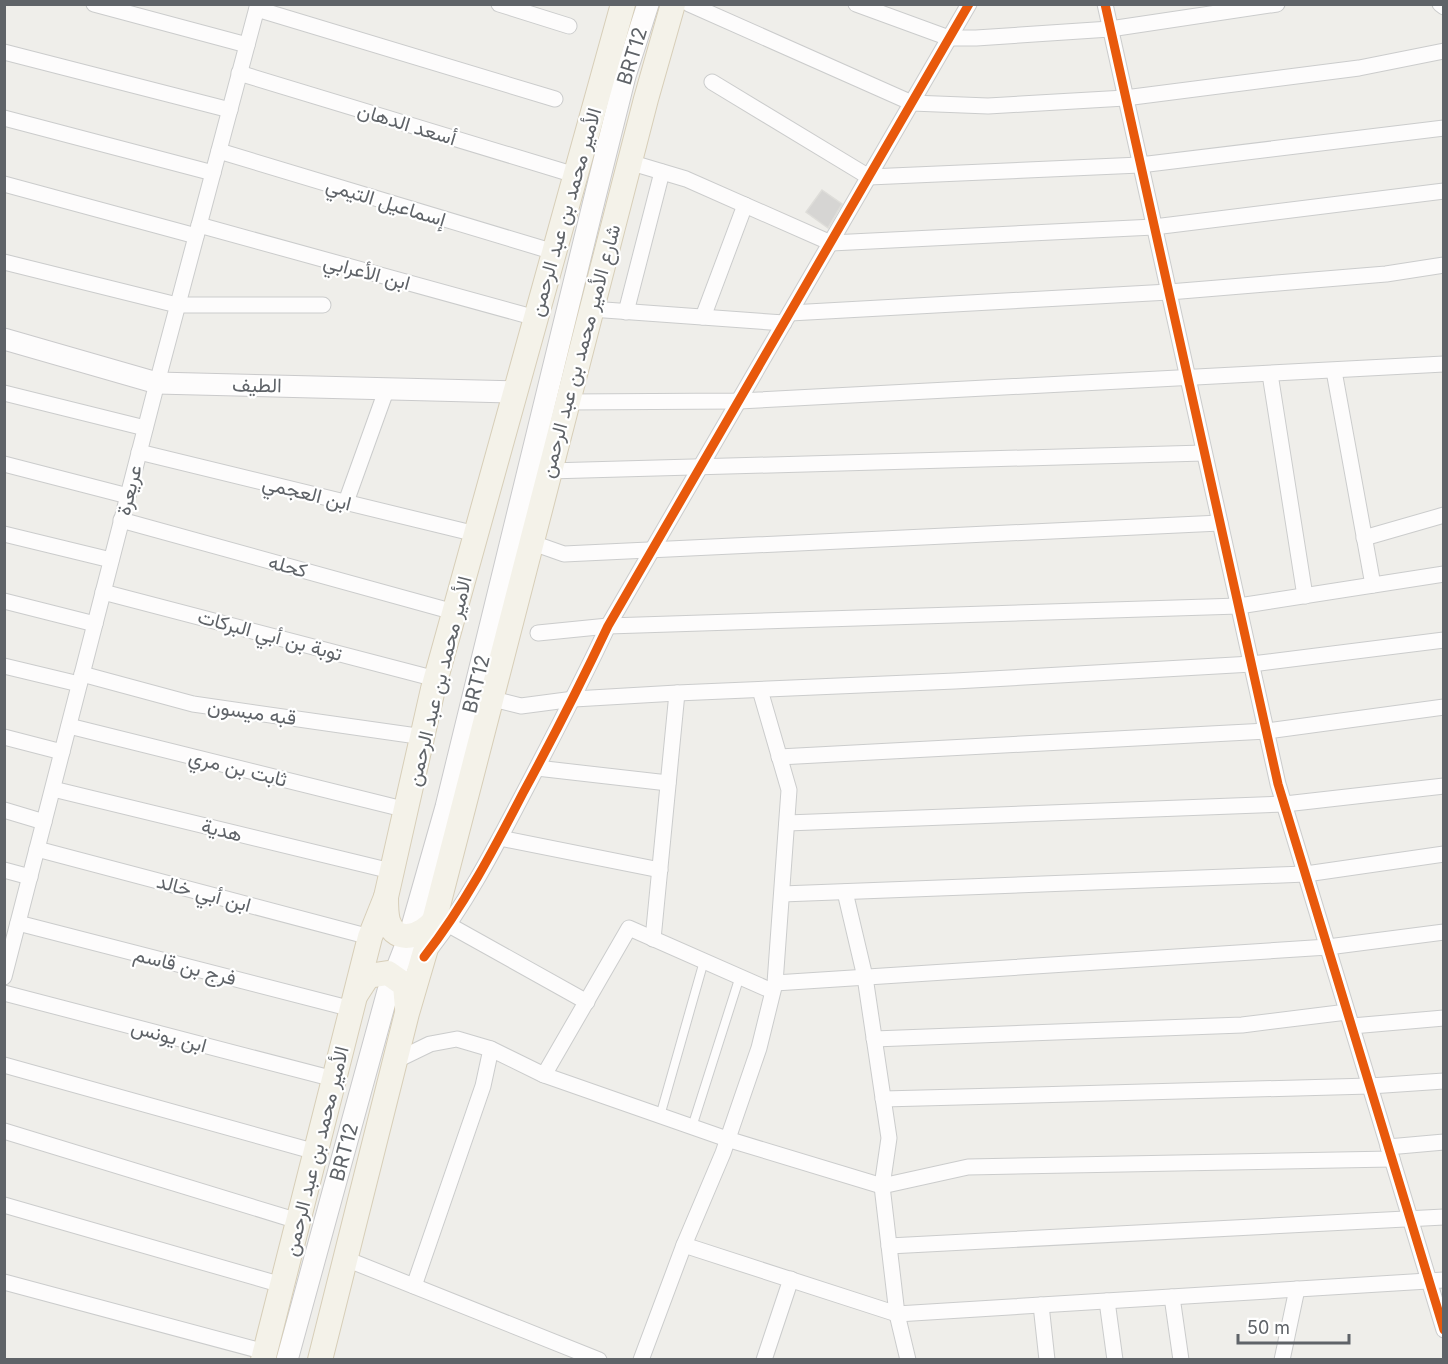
<svg xmlns="http://www.w3.org/2000/svg" width="1448" height="1364" font-family="Inter,Vazirmatn,sans-serif">
<rect width="100%" height="100%" fill="#efeeea"/>
<polygon fill="#d6d5d3" stroke="#deddd9" stroke-width="1.5" points="822,190 842,204 828,228 806,212"/>
<g fill="none" stroke-linecap="round" stroke-linejoin="round">
<g stroke="#cbcccc" stroke-width="10">
<g id="lane">
<polyline points="660,1116 704,961"/>
<polyline points="692,1127 740,976"/>
</g>
</g>
<g stroke="#cbcccc" stroke-width="17">
<g id="street">
<polyline points="94,4 247,45"/>
<polyline points="499,4 569,26"/>
<polyline points="689,4 912,103 988,106 1125,98 1359,68 1444,51"/>
<polyline points="856,4 949,38 976,38 1110,29 1277,4"/>
<polyline points="1105,4 1278,784 1444,1330"/>
<polyline points="1440,4 1444,7"/>
<polyline points="257,9 555,99"/>
<polyline points="4,52 230,110"/>
<polyline points="239,73 575,175"/>
<polyline points="712,82 869,177 1140,165 1444,128"/>
<polyline points="4,118 213,173"/>
<polyline points="219,151 554,252"/>
<polyline points="629,162 686,179 831,243 1154,227 1444,191"/>
<polyline points="4,184 196,236"/>
<polyline points="199,225 536,318"/>
<polyline points="4,262 177,305 323,305"/>
<polyline points="591,309 784,323"/>
<polyline points="626,312 662,172"/>
<polyline points="790,313 1169,292 1386,274 1444,265"/>
<polyline points="703,317 745,205"/>
<polyline points="1334,371 1373,585"/>
<polyline points="1270,374 1305,596"/>
<polyline points="4,393 145,428"/>
<polyline points="567,402 739,401 1444,364"/>
<polyline points="139,452 476,534"/>
<polyline points="4,464 128,496"/>
<polyline points="549,471 1204,453"/>
<polyline points="346,502 387,388"/>
<polyline points="121,520 454,612"/>
<polyline points="4,534 111,560"/>
<polyline points="1364,538 1444,515"/>
<polyline points="530,542 564,554 1220,523"/>
<polyline points="103,592 436,679"/>
<polyline points="4,601 95,624"/>
<polyline points="538,633 608,626 1239,606 1444,574"/>
<polyline points="4,666 79,684"/>
<polyline points="82,674 193,704 424,737"/>
<polyline points="489,698 521,706 574,699 677,693 955,681 1252,664 1444,640"/>
<polyline points="69,726 407,810"/>
<polyline points="4,737 62,752"/>
<polyline points="779,757 1267,731 1444,707"/>
<polyline points="537,768 668,783"/>
<polyline points="53,789 391,871"/>
<polyline points="4,810 44,822"/>
<polyline points="787,823 1285,804 1444,786"/>
<polyline points="500,838 660,870"/>
<polyline points="37,849 370,937"/>
<polyline points="4,870 30,877"/>
<polyline points="845,892 865,977 889,1138 882,1186 897,1314 908,1360"/>
<polyline points="782,894 1306,874 1444,854"/>
<polyline points="18,923 352,1009"/>
<polyline points="449,925 587,1002"/>
<polyline points="653,939 677,693"/>
<path d="M432,947C467,902 494,849 521,798C551,741 581,684 608,626L969,4"/>
<polyline points="4,977 157,383 258,4"/>
<polyline points="775,983 1328,947 1444,932"/>
<polyline points="4,993 334,1079"/>
<polyline points="1352,1026 1444,1018"/>
<polyline points="874,1039 1242,1025 1347,1012"/>
<polyline points="395,1061 430,1044 457,1039 491,1049 544,1075 727,1139 882,1186 968,1167 1392,1159"/>
<polyline points="4,1065 316,1152"/>
<polyline points="544,1075 629,928 772,991"/>
<polyline points="883,1099 1370,1086 1444,1081"/>
<polyline points="4,1131 298,1221"/>
<polyline points="1388,1147 1444,1142"/>
<polyline points="4,1205 282,1285"/>
<polyline points="684,1245 897,1314 1444,1280"/>
<polyline points="889,1246 1444,1217"/>
<polyline points="346,1259 599,1360"/>
<polyline points="4,1282 265,1352"/>
<polyline points="414,1286 483,1086 491,1049"/>
<polyline points="1172,1297 1181,1360"/>
<polyline points="1107,1301 1115,1360"/>
<polyline points="1041,1305 1047,1360"/>
<polyline points="641,1360 684,1245 723,1153 759,1048 775,983 789,790 760,690"/>
<polyline points="764,1360 791,1279"/>
<polyline points="1282,1360 1297,1289"/>
</g>
</g>
<g stroke="#cacacb" stroke-width="23">
<g id="secondary">
<polyline points="4,339 157,383 515,392"/>
<polyline points="287,1360 388,991 409,937 446,807 594,201 625,76 648,4"/>
</g>
</g>
<g stroke="#d7ceb8" stroke-width="26">
<g id="primary">
<path d="M386,897C386,905 386,914 388,921C396,946 423,935 434,921"/>
<polyline points="357,993 368,976 388,973 405,985 407,1008"/>
<polyline points="263,1360 370,937 386,897 433,689 623,4"/>
<polyline points="320,1360 407,1013 434,921 646,99 673,4"/>
</g>
</g>
<use href="#lane" stroke="#fdfcfc" stroke-width="8"/>
<use href="#street" stroke="#fdfcfc" stroke-width="15"/>
<use href="#secondary" stroke="#fdfcfc" stroke-width="21"/>
<use href="#primary" stroke="#f4f2e9" stroke-width="24"/>
<g stroke="#fff" stroke-width="13">
<g id="cycleway">
<polyline points="1105,4 1278,784 1444,1330"/>
<path d="M424,957C464,906 494,849 523,793C553,738 581,683 608,626L969,4"/>
</g>
</g>
<use href="#cycleway" stroke="#e8590c" stroke-width="9"/>
</g>
<g text-anchor="middle" dominant-baseline="central" stroke-width="4.5" stroke-linejoin="round" paint-order="stroke">
<g font-size="20" fill="#5f6368" stroke="#fff">
<text transform="translate(632 56) rotate(-73)">BRT12</text>
<text transform="translate(407 124) rotate(17)">أسعد الدهان</text>
<text transform="translate(386 202) rotate(17)">إسماعيل التيمي</text>
<text transform="translate(565 212) rotate(-74)">الأمير محمد بن عبد الرحمن</text>
<text transform="translate(367 272) rotate(15)">ابن الأعرابي</text>
<text transform="translate(580 351) rotate(-75)">شارع الأمير محمد بن عبد الرحمن</text>
<text transform="translate(257 385) rotate(1)">الطيف</text>
<text transform="translate(129 490) rotate(-76)">عريعرة</text>
<text transform="translate(307 493) rotate(14)">ابن العجمي</text>
<text transform="translate(288 566) rotate(15)">كحله</text>
<text transform="translate(270 635) rotate(15)">توبة بن أبي البركات</text>
<text transform="translate(439 681) rotate(-76)">الأمير محمد بن عبد الرحمن</text>
<text transform="translate(476 684) rotate(-76)">BRT12</text>
<text transform="translate(252 712) rotate(8)">قبه ميسون</text>
<text transform="translate(238 768) rotate(14)">ثابت بن مري</text>
<text transform="translate(222 830) rotate(14)">هدية</text>
<text transform="translate(204 893) rotate(15)">ابن أبي خالد</text>
<text transform="translate(185 966) rotate(14)">فرج بن قاسم</text>
<text transform="translate(169 1036) rotate(15)">ابن يونس</text>
<text transform="translate(316 1151) rotate(-76)">الأمير محمد بن عبد الرحمن</text>
<text transform="translate(344 1152) rotate(-75)">BRT12</text>
</g>
</g>
<rect width="1448" height="1364" fill="none" stroke="#5f6368" stroke-width="12"/>
<path d="M1238 1334v9h111v-9" fill="none" stroke="#5f6368" stroke-width="3"/>
<text x="1247" y="1334" font-size="18" fill="#5f6368" stroke="#ffffff" stroke-width="4.5" paint-order="stroke">50 m</text>
</svg>
